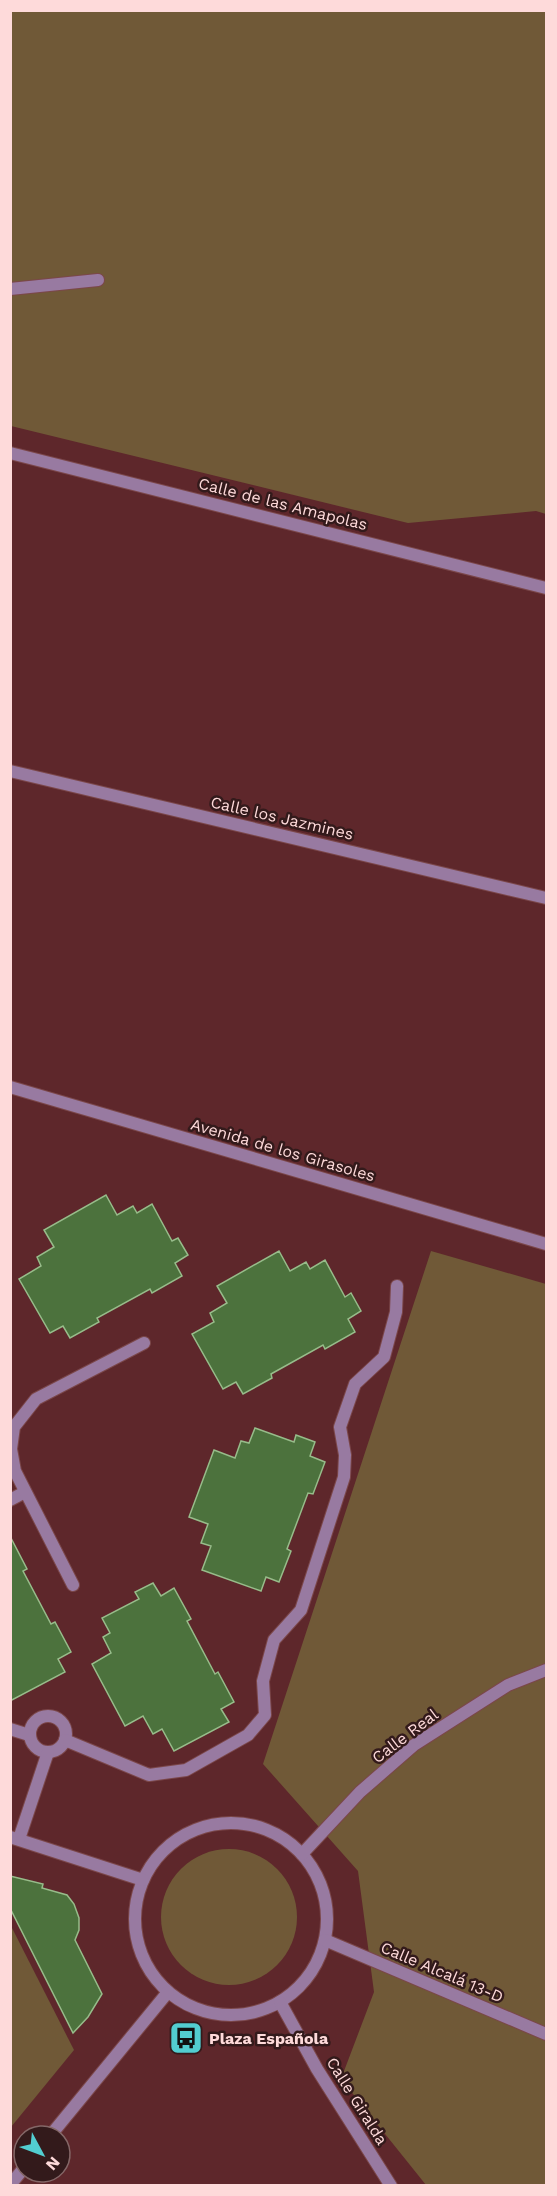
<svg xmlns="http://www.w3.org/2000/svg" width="557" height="2196" font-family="'Work Sans',sans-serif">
<rect width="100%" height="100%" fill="#5e272b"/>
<g fill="#705937">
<polygon points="11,11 546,11 546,514 536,511 408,523 11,426"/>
<polygon points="431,1251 546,1284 546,2185 426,2185 341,2079 374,1992 358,1871 263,1764"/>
<circle cx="229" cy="1917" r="68"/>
<polygon points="11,1926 74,2050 11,2127 10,2127"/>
</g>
<g fill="#4c723d" stroke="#97bc8a" stroke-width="1.5">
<polygon points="106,1195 117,1215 133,1206 137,1213 152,1204 172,1241 178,1238 188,1255 175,1263 182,1276 152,1293 150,1289 97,1318 99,1322 70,1338 63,1326 50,1333 19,1279 41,1266 37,1257 54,1247 44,1230"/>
<polygon points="279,1251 290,1271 306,1262 310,1269 325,1260 345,1297 351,1293 361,1311 348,1319 355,1332 325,1349 323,1345 271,1374 272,1378 243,1394 236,1382 223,1389 192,1334 214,1322 210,1313 227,1303 217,1286"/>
<polygon points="255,1428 294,1442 296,1435 315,1442 310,1456 325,1462 313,1494 308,1493 287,1549 291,1551 279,1582 266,1577 261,1591 202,1570 211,1546 201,1543 208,1524 189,1517 214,1450 235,1458 241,1441 249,1443"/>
<polygon points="11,1538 27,1569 23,1571 51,1624 55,1622 71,1652 58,1659 65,1672 10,1701"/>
<polygon points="153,1583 161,1596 174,1588 191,1619 187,1621 215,1674 218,1672 234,1702 221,1709 229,1722 174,1751 162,1729 153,1734 143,1716 125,1726 92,1664 111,1653 103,1637 110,1633 102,1618 139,1599 135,1592"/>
<polygon points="10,1876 43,1884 42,1888 67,1895 74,1904 79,1918 79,1930 75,1940 102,1994 88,2017 73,2033 10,1908"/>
</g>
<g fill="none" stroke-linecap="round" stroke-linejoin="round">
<g stroke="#7b474a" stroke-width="14">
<g id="street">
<polyline points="10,289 98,280"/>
<polyline points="10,453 546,588"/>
<polyline points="10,771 546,898"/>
<polyline points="10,1087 546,1244"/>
<polyline points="10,1500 25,1492"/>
<polyline points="73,1585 15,1471 11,1449 14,1427 36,1399 144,1343"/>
<circle cx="48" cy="1734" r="18"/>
<polyline points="10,1729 29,1735"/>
<polyline points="65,1740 149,1775 186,1770 248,1735 265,1715 263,1681 274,1640 301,1610 344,1477 345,1455 340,1427 355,1384 384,1357 396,1312 397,1286"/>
<circle cx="231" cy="1919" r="96"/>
<polyline points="10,1837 143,1880"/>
<polyline points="19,1839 48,1752"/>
<polyline points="302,1854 360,1792 414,1745 508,1685 546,1670"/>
<polyline points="325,1940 546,2034"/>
<polyline points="280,2002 317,2069 391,2186"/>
<polyline points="50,2136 168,1992"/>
<polyline points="10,2185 24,2168"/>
</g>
</g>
<use href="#street" stroke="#987aa1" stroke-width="12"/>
</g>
<defs>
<g id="bus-square" transform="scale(1.725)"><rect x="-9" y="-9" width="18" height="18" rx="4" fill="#52cdd0" stroke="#331a1b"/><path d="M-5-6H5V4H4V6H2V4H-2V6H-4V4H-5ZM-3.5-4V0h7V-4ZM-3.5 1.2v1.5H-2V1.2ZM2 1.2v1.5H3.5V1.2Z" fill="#111"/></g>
</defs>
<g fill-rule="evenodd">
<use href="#bus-square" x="186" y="2038"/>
</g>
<g text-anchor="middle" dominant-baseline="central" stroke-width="5" stroke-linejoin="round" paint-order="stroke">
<g font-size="16" fill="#fedada" stroke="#331a1b">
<text transform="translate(283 504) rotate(14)">Calle de las Amapolas</text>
<text transform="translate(282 818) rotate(13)">Calle los Jazmines</text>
<text transform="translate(283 1150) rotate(16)">Avenida de los Girasoles</text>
<text transform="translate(405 1736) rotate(-37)">Calle Real</text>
<text transform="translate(442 1972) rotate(23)">Calle Alcalá 13-D</text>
<text transform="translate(357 2101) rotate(58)">Calle Giralda</text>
</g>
<g font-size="16" font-weight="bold" fill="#fedada" stroke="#331a1b" text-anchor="start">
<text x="209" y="2038">Plaza Española</text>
</g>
</g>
<rect width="557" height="2196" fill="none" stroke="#fedada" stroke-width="24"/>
<g transform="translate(42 2154) rotate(131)"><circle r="28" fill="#331a1b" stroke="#846767" stroke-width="1.5"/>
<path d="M0-4.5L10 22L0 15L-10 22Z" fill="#52cdd0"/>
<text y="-9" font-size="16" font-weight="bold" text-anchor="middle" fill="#fedada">N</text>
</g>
</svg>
